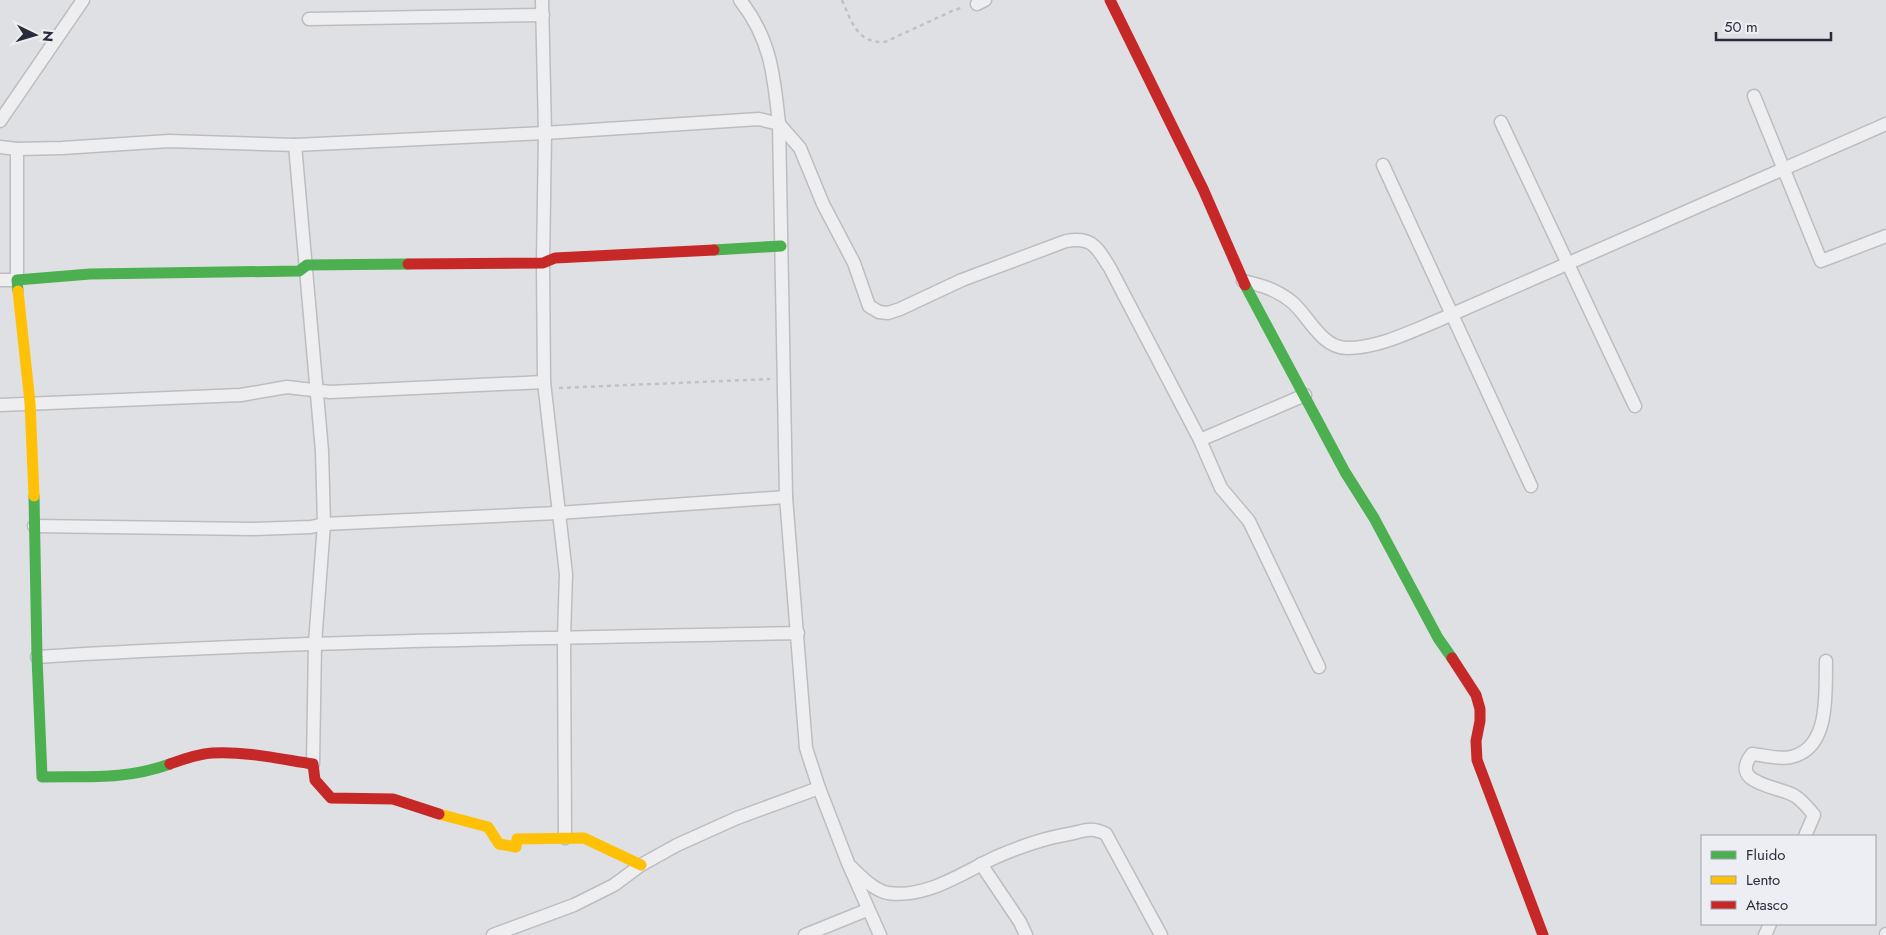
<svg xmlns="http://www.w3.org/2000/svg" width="1886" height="935" font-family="Jost,sans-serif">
<rect width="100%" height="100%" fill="#dfe0e3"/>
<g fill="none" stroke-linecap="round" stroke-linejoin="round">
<g stroke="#bcbdc0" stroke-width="15">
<g id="street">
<polyline points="542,0 545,133 543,263 544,382 566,574 564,637 565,838"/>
<path d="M740,0C771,39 774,76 779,124L786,497L806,748L819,788L848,863L880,935"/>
<polyline points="977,4 985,0"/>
<polyline points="309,19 543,15"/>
<polyline points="1754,96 1821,261 1886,236"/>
<polyline points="0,121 83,0"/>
<polyline points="1501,122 1635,406"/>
<polyline points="295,145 322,451 324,524 315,643 313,764"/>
<path d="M0,147L17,149L62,148L169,141L295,145L545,133L759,119L779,124L800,148L823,204L854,263L869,306L879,312L888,313L900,309L962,280L1066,241C1093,236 1097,248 1110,268L1200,440L1221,488L1249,521L1319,667"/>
<polyline points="1383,165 1531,486"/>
<polyline points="0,280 17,280 17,149"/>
<path d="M1243,281C1262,285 1277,290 1292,302C1308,315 1321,348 1347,348C1378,348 1410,332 1439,320L1886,124"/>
<polyline points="0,405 241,395 287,387 330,392 544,382"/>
<polyline points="1200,440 1305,395"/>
<polyline points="34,526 253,529 311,527 324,524 558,513 786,497"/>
<path d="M37,657C291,641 544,638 798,633"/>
<path d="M1805,836L1814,815C1808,808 1803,801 1795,796C1780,786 1728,785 1752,754C1764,755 1780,760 1791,757C1831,748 1825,692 1826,661"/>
<polyline points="981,864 1020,922 1026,935"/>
<path d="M851,867C862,877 873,890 888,893C926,899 964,872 996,857C1019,847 1045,838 1069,834C1085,831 1090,826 1106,834L1161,935"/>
<polyline points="493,935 574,905 614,885 641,865 677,845 737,818 819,788"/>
<polyline points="805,935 867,910"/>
<polyline points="1765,935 1770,924"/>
<polyline points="1886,935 1886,934"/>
</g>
</g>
<g stroke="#c0c1c7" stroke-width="2.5" stroke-dasharray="4 4" stroke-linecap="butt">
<path d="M842,0C852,23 857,43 885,42L952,11L964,7"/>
<polyline points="559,388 770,379"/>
</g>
<use href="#street" stroke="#eeeef0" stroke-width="12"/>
<g stroke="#4caf50" stroke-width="11">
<polyline points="714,250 781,246"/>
<polyline points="1245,285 1345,472 1374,518 1438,638 1452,658"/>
<polyline points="18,291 17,280 90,274 299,271 307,265 408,264"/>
<path d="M34,496L37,657L42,777C88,776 125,780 170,764"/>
</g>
<g stroke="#ffc107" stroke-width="11">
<polyline points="18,291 30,403 34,496"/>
<polyline points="439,814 488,827 499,844 516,847 517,839 584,838 641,865"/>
</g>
<g stroke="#c62828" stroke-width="11">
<polyline points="1110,0 1203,189 1245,285"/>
<polyline points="408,264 543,263 555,258 714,250"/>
<polyline points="1452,658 1476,695 1480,709 1480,721 1476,741 1477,760 1543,935"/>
<path d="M170,764C184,759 197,754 212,753C245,751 280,759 313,764L315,780L331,798L393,799L439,814"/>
</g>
</g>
<rect x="1701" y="835" width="175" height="90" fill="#eceef3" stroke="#9ea0a9"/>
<rect x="1711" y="851" width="25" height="8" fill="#4caf50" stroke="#9ea0a9"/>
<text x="1746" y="860" font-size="15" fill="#282b3b">Fluido</text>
<rect x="1711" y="876" width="25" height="8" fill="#ffc107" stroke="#9ea0a9"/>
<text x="1746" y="885" font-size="15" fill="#282b3b">Lento</text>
<rect x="1711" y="901" width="25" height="8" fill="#c62828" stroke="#9ea0a9"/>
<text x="1746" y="910" font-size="15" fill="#282b3b">Atasco</text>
<g transform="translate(35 35) rotate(95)" stroke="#eceef3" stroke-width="4" paint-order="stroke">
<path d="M0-4L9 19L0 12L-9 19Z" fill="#282b3b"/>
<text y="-8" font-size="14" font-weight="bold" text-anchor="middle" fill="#282b3b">N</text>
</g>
<path d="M1716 32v8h115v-8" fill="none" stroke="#282b3b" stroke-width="2.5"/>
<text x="1724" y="32" font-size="15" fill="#282b3b" stroke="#eceef3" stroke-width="4" paint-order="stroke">50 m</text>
</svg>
